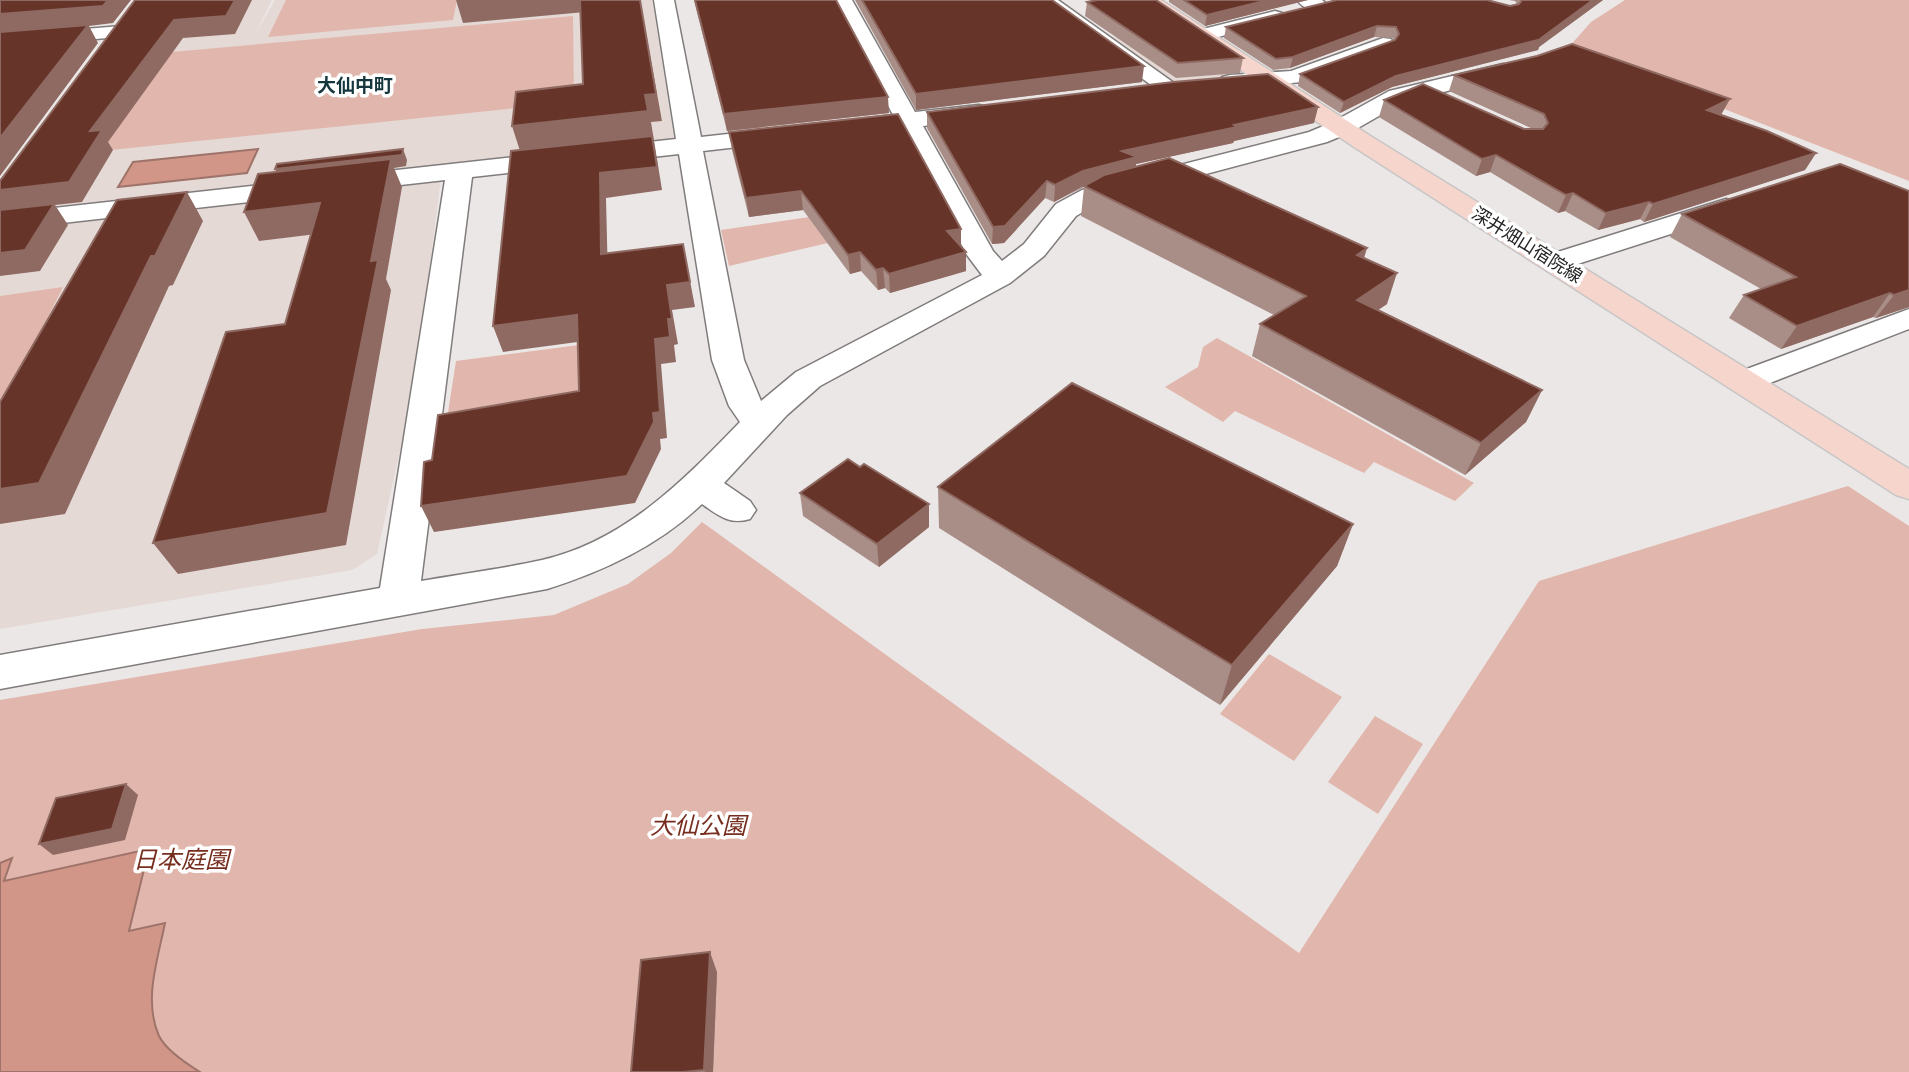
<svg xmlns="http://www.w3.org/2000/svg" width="1909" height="1072" font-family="'Crimson Pro','Noto Sans JP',serif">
<rect width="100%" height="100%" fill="#ebe7e6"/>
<g fill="#e5d9d6">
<polygon points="154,0 272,0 254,36 275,0 652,0 674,137 654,143 5,215 120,47 181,42"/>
<polygon points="1157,29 1230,78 1172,84 1108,38"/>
<polygon points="441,178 414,388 377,554 352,570 0,629 0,232"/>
</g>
<g fill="#e1b6ac">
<polygon points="286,0 457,0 453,20 268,37"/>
<polygon points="1625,0 1909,0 1909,181 1568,48 1591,22"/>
<polygon points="573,16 574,102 82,153 149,54"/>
<polygon points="816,216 828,243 729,266 721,230"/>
<polygon points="63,287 0,412 0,296"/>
<polygon points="1217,338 1474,483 1455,501 1374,462 1364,473 1235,411 1223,422 1165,387 1198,367 1203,347"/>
<polygon points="579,345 577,419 444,438 456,361"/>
<polygon points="1848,486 1909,526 1909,1072 0,1072 0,700 422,629 554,615 628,584 671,553 702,522 1299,953 1539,581"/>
<polygon points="1269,654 1342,697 1294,761 1220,714"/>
<polygon points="1375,716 1423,744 1378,814 1328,782"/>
</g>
<g fill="#d29688" stroke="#9e746a" stroke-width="2">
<polygon points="258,149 247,173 118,187 133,162"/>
<path d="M149,849L129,931L165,923C158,959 143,1000 159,1036C166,1050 187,1064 200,1072H0V863L12,858L4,881Z"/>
</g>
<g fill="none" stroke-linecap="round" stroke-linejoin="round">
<g stroke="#807c7c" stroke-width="3">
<g id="minor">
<path d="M654,0H674L701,137L781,128L790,130L793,135L790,140L781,142L703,151L744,360L761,401L796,372L982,275L967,255L900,128L851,134L842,132L839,127L842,122L893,115L832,0H852L915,112L979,105L987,107L991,112L987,117L979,119L923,126L993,251L1002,261L1024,244L1056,204L1082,190L1309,132L1333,122L1389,91L1503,64L1511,66L1514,71L1511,76L1405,101L1351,132L1327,142L1100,202L1076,216L1044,256L1010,283L820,386L787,415L724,483L750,501L756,510L750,519C730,525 719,516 702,504C658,546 604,571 547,589L0,689V655L380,588L445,180L0,230V214L676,139ZM679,154L712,360L729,406L740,422C684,480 625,541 542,560C502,569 461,574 421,581L472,177Z"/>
<polygon points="1035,0 1058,0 1181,88 1178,93 1162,93"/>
<path d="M1297,0H1322L1329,6L1326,10C1316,13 1303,9 1297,0Z"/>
<polygon points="1275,11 1282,13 1285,17 1282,21 1202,41 1195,39 1192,35 1195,31"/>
<polygon points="121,26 128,28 131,32 128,36 0,48 0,36"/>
<polygon points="1383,38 1391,39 1394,44 1391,49 1302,82 1230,89 1222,87 1219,82 1222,77 1230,75 1291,71"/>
<polygon points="1726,199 1736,201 1739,207 1736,213 1565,268 1555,271 1545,268 1541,262 1545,256"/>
<polygon points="1909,309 1909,329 1757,388 1745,391 1733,388 1728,381 1733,374"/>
</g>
</g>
<g stroke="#c7c6c6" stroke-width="3">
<polygon id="major" points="1138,0 1161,0 1372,137 1909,469 1909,499 1896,495 1354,147"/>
</g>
<use href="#minor" fill="#fff" fill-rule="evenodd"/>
<use href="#major" fill="#f6d5cd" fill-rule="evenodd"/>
</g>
<g fill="#a98e88">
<polygon points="694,0 836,0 889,113 727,131"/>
<polygon points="855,0 1052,0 1142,82 916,110"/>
<polygon points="1169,0 1308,0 1205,26 1169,2"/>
<polygon points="1509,0 1603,0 1539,47 1538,50 1392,87 1340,113 1298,86 1300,74 1394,41 1393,38 1374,37 1290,68 1273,70 1224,38 1226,27 1510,6 1517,4 1515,1"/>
<polygon points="1087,2 1243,58 1240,73 1176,78 1085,16"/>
<polygon points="1454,75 1721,115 1816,153 1805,170 1644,222 1640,219 1598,230 1565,211 1558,213 1490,172 1476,176 1379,117 1384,100 1524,129 1533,129 1449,91"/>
<polygon points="1318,107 1314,123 1234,141 1233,143 1136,164 1136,167 1367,248 1364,258 1387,304 1378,310 1542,390 1526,422 1465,475 1252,356 1260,324 1274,315 1081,216 1084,187 1054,202 1045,198 1004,243 992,244 927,128 927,112"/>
<polygon points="729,132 961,229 961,246 966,271 890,293 885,288 878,290 861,271 850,274 803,210 749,217 732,150"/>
<polygon points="1909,191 1909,307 1876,318 1873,317 1781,349 1729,318 1744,295 1761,289 1670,237 1682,214"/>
<polygon points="860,467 929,504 929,527 879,567 803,516 800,493"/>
<polygon points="938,487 1353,524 1337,566 1220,705 939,528"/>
<polygon points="717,972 713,1072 631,1072"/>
</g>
<g fill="#8f6a62">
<polygon points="108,0 131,0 113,23 89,26 98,43 0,176 0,14"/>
<polygon points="235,0 252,0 235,34 183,38 108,142 113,150 82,202 55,205 68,225 40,271 0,276 0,190 90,131 174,20"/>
<polygon points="456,0 582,0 585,12 463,23"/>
<polygon points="640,0 662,121 651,122 662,190 606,198 608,280 521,154 512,126 645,95"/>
<polygon points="1268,0 1308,0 1205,26 1207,15"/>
<polygon points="1593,0 1603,0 1539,47 1538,50 1392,87 1340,113 1344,102 1396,76 1540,39"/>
<polygon points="1377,26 1374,37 1290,68 1293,57"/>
<polygon points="1144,66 1142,82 916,110 916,94"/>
<polygon points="888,97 889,113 727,131 724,114"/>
<polygon points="1730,99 1721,115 1707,110"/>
<polygon points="1318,107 1314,123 1234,141 1233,143 1136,164 1135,174 1081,187 1054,202 1055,185 1122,151"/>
<polygon points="403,149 407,160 406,166 394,168 402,187 386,279 391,290 346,545 178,574 153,543 371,261 389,168 280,180 275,169"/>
<polygon points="1816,153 1805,170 1644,222 1653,204"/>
<polygon points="1496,155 1490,172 1476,176 1482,159"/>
<polygon points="1047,181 1045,198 1004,243 992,244 993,227"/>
<polygon points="801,191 803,210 749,217 746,198"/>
<polygon points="187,192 203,221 173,285 169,286 65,514 0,524 0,489 151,256"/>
<polygon points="1573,193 1565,211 1558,213 1566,195"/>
<polygon points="1649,202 1640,219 1598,230 1606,213"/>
<polygon points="320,203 333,232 259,241 244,212"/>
<polygon points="961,229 961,249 947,231"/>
<polygon points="683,244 695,307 672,310 678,344 674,345 676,362 661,364 667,438 660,439 661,449 635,503 434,532 421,506 653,413 655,339 668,319 667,285"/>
<polygon points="1367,248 1357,279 1357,255"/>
<polygon points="860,252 861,271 850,274 848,255"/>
<polygon points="966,252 966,271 890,293 889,274"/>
<polygon points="883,268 885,288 878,290 876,270"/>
<polygon points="1397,273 1387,304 1347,331 1357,300"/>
<polygon points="1909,290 1909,307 1876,318 1894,295"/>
<polygon points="1890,293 1873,317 1781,349 1797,326"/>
<polygon points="577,315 585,341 503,352 493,326"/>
<polygon points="1542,390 1526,422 1465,475 1481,443"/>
<polygon points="929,504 929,527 879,567 877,544"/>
<polygon points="1353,524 1337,566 1220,705 1232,665"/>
<polygon points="126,784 138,795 125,840 53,855 39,844"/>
<polygon points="710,952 717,972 713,1072 705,1072 704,1070"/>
</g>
<g fill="#673429" stroke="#8f6a62" stroke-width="2">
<polygon points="0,0 108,0 103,6 0,14"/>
<polygon points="135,0 235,0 226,16 174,20 90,131 102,130 69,182 0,190 0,181"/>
<polygon points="580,0 640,0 656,94 645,95 648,111 512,126 516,92 583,84"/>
<polygon points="695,0 836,0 888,97 724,114"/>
<polygon points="862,0 1052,0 1144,66 916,94"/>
<polygon points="1097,0 1156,0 1243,58 1178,63 1087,2"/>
<polygon points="1184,0 1268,0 1207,15"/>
<polygon points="1337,0 1487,0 1510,6 1519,4 1522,0 1593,0 1540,39 1542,39 1396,76 1344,102 1300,74 1395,40 1399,34 1396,27 1377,26 1293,57 1276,59 1226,27"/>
<polygon points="88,25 0,138 0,32"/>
<polygon points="1572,44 1730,99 1707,110 1767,131 1816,153 1653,204 1649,202 1606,213 1573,193 1566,195 1496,155 1482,159 1384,100 1423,84 1524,129 1543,129 1548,123 1544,114 1454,75 1537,56"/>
<polygon points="1268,74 1318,107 1234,125 1237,127 1122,151 1137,157 1083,171 1055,185 1047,181 1005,226 993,227 927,112 1173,82"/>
<polygon points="898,114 961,229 947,231 966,252 889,274 883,268 876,270 860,252 848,255 801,191 746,198 729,132"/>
<polygon points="652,136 657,167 600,173 601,254 683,244 690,282 667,285 672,319 668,319 670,337 655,339 660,412 653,413 654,422 627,476 421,506 424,462 432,460 438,415 579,391 577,315 493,326 511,151"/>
<polygon points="403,149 402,155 275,169 277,164"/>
<polygon points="1169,158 1367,248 1357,255 1397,273 1357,300 1542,390 1481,443 1260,324 1306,296 1084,186 1104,175"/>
<polygon points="391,159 371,261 378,260 327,513 153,543 226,332 285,324 320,203 244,212 258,174"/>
<polygon points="1840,164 1909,191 1909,290 1894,295 1890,293 1797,326 1744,295 1796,277 1682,214"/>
<polygon points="187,192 155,256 151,256 39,483 0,489 0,402 117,200"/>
<polygon points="54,204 25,250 0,253 0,210"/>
<polygon points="1072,383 1353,524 1232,665 938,487"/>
<polygon points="848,459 860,467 864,464 929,504 877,544 800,493"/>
<polygon points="126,784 112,829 39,844 56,798"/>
<polygon points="710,952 704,1070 683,1072 631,1072 641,960"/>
</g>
<g text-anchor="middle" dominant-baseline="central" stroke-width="7" stroke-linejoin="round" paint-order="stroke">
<g font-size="18" fill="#262525" stroke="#fff">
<text transform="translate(1527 245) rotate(32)">深井畑山宿院線</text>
</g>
<g font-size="19" font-weight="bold" fill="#15363d" stroke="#fff">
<text x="355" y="85">大仙中町</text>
</g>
<g font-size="24" font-style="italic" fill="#762d1e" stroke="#fff">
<text x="698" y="825">大仙公園</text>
<text x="181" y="859">日本庭園</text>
</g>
</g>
</svg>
